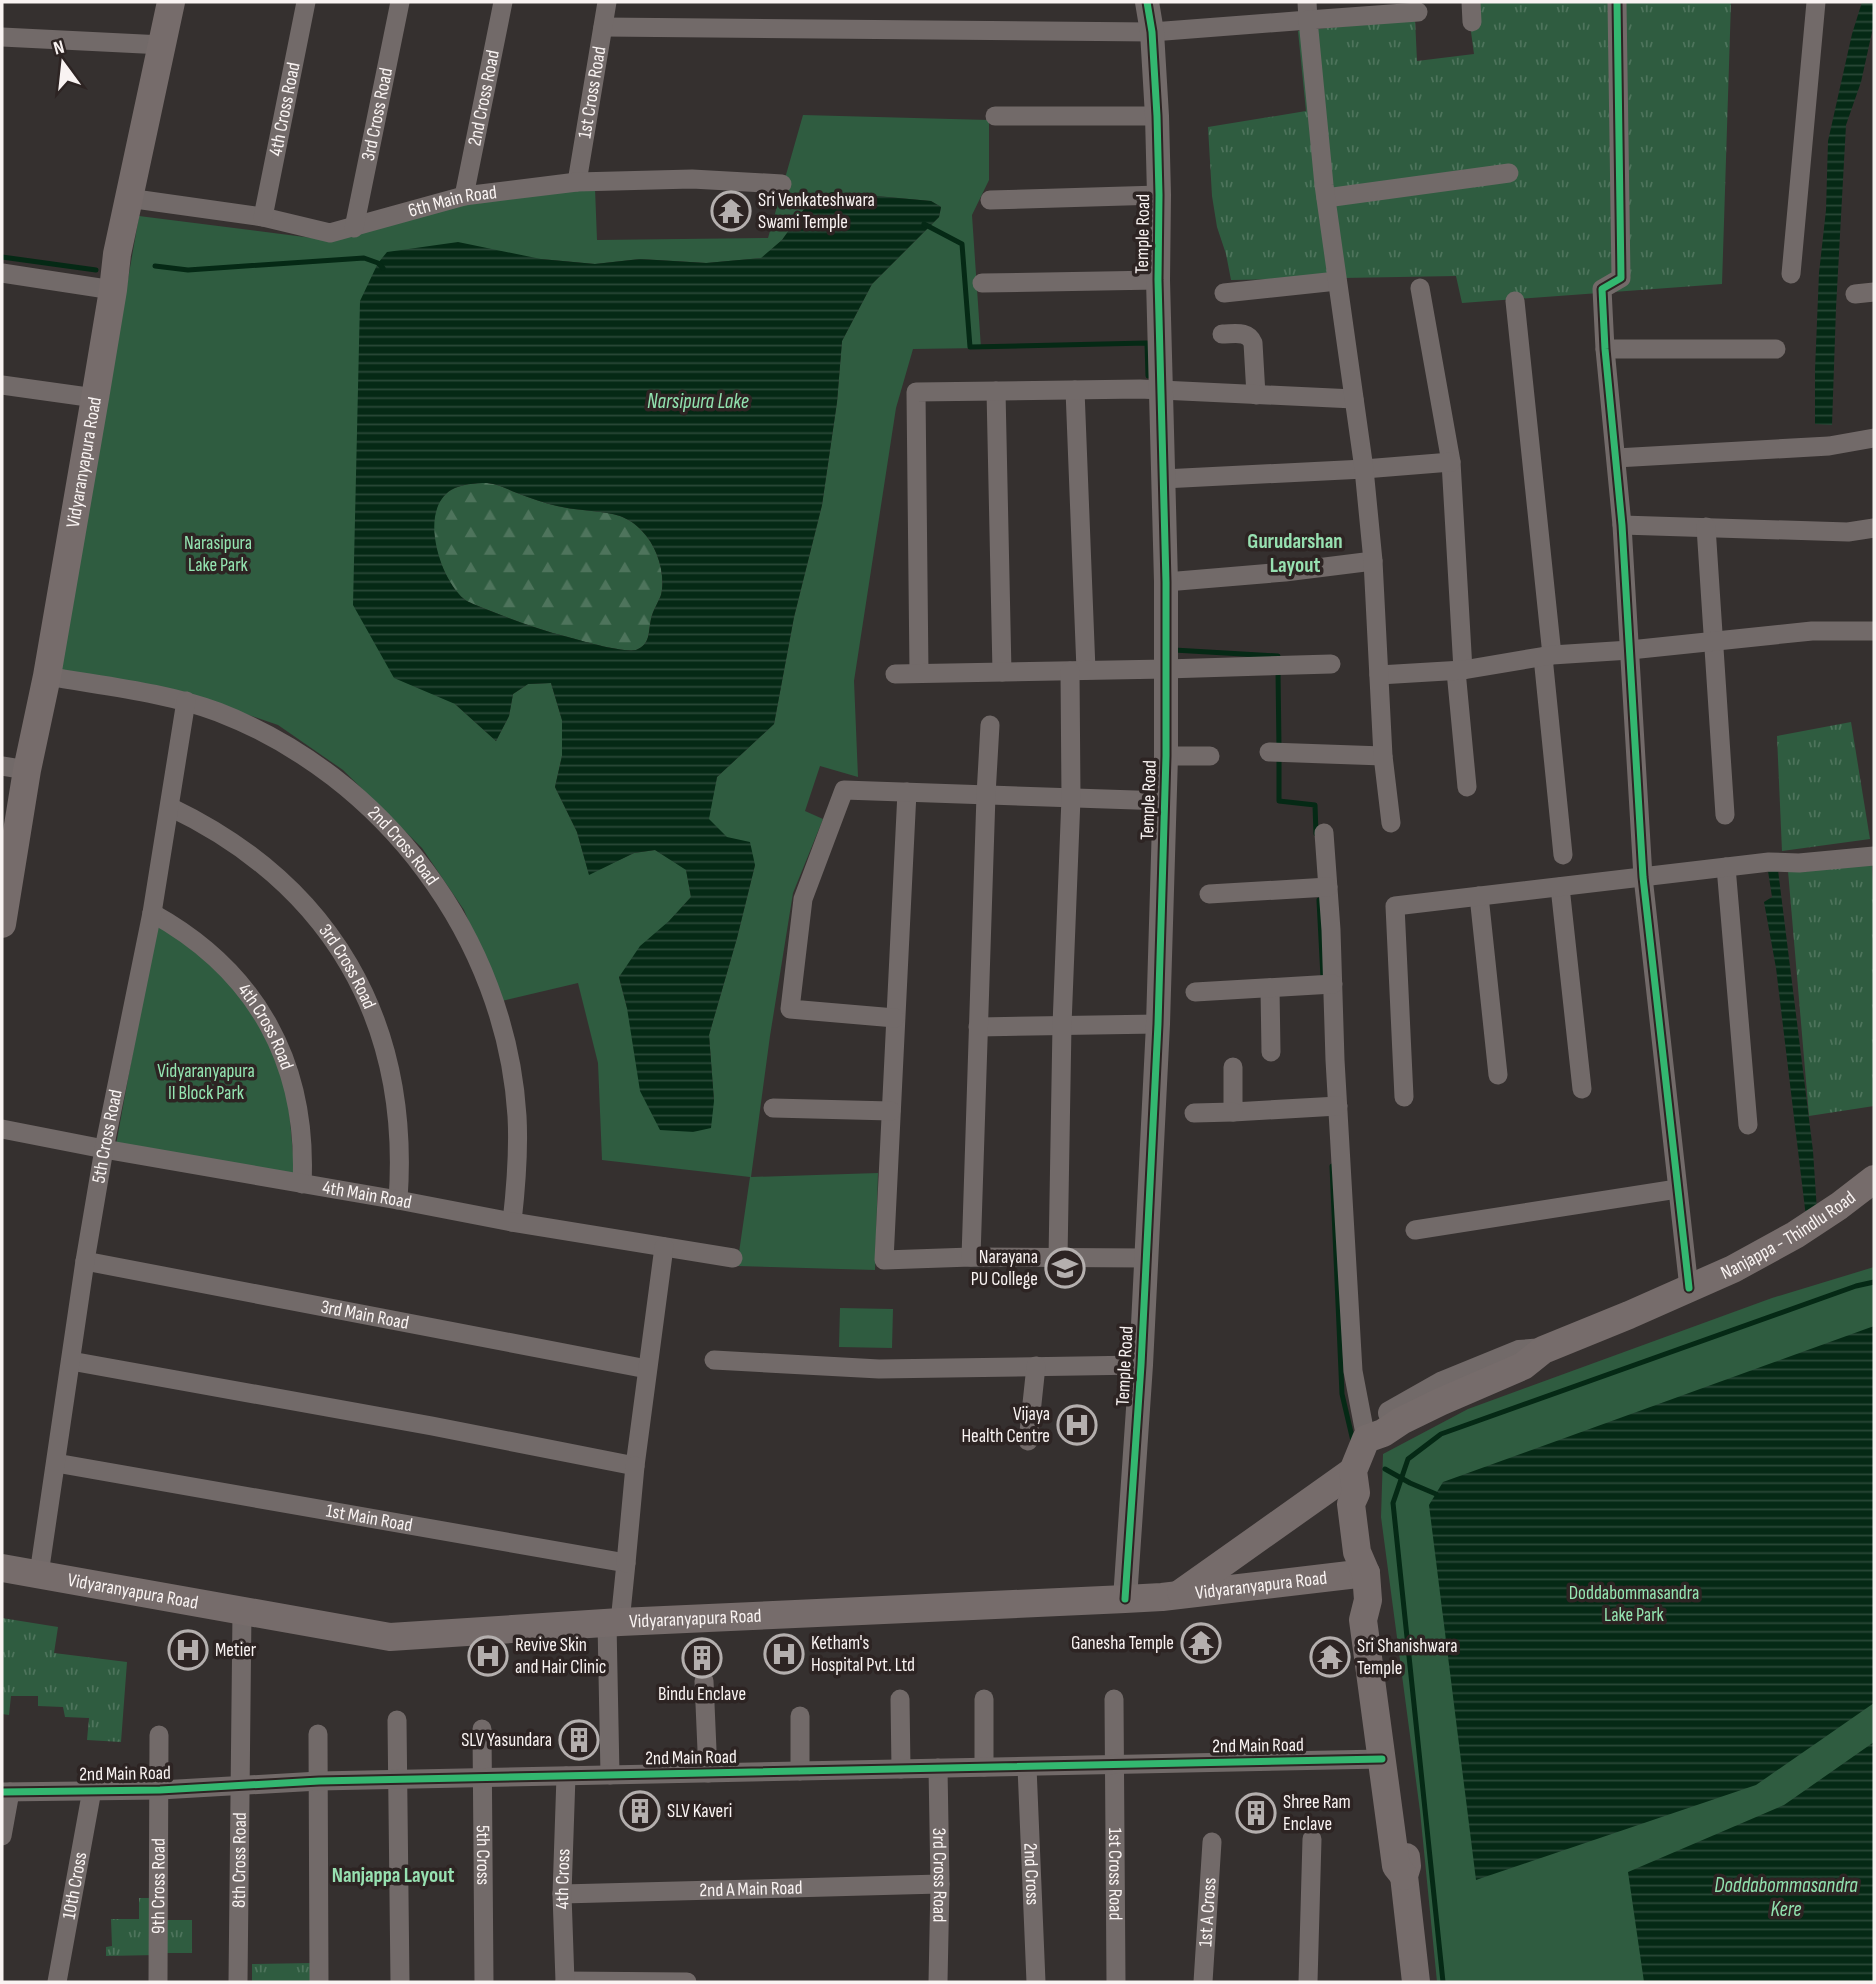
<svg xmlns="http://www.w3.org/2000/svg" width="1876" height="1984" font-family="'Sofia Sans Condensed',sans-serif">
<defs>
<pattern id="grass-tufts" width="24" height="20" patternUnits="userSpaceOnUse" patternTransform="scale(1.75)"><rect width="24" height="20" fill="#2f5c40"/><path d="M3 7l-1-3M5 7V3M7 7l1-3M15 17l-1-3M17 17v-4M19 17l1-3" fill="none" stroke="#4e745c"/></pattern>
<pattern id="forest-firs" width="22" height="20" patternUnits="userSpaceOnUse" patternTransform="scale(1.75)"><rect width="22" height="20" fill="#2f5c40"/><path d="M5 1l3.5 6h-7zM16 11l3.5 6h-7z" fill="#4e745c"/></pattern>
<pattern id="water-rules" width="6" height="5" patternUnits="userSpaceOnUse" patternTransform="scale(1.75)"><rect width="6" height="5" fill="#052915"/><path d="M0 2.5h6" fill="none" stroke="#2a4838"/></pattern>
</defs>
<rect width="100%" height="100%" fill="#35302f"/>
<g fill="url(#grass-tufts)">
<polygon points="1467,2 1731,2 1722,284 1462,303 1456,276 1231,280 1226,254 1217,227 1212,196 1208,127 1306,111 1298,31 1415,19 1417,61 1474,54"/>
<polygon points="1851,722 1870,839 1782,851 1777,736"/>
<polygon points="1872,865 1874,897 1874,1106 1809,1116 1788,871"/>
<polygon points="2,1618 58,1627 54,1653 127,1662 121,1742 87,1740 89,1718 65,1717 63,1707 38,1706 38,1696 11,1696 9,1715 2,1714"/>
<polygon points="139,1898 155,1898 156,1955 106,1956 106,1947 112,1946 111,1919 139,1919"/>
<rect x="167" y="1920" width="25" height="33"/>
<polygon points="312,1963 313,1982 252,1982 252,1964"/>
</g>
<path fill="url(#forest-firs)" d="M487,483C498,484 507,489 517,493C530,498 544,503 557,506C578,511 600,510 620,516C628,519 636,524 642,531C657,546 666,574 661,595C658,603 653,610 651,619C648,632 651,644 636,650C625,653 581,641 568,637C539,630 511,619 483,608C477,605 469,603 464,599C440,579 417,511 451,490C461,484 475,483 487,483Z"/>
<g fill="#2f5c40" fill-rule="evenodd">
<path d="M803,115L989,120V180L972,215L981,348L913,349L896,408L854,681L858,777L820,766L805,811L823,819L793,893L770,1036L751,1177L878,1173L875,1270L737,1266L750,1177L602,1160L598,1063L578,983L502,1001L464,910L422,848L343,770L278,725L187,694L60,670L139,216L328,240L464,205L595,188L597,240L768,238ZM855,194L931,201L941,207L939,217L872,284L842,341L837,402L822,505L794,617L774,724L717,777L708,820L755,865L737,938L709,1035L714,1101L627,1008L619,977L691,897L686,869L655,850L634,853L589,874L577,832L555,787L562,756V720L551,683L528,684L513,694L509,716L496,741L455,704L387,253L541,259L595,264L640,259L707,263L762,258L782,240L812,198Z"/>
<polygon points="156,924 175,934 242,993 286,1076 295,1176 116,1145"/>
<polygon points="1874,1267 1874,1982 1437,1982 1420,1811 1381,1517 1383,1454 1468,1409 1772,1298"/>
<polygon points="840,1308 893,1309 892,1348 839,1347"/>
</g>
<g fill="url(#water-rules)" fill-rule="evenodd">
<polygon points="1862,2 1874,2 1874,23 1861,82 1846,125 1836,308 1832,425 1815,424 1815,370 1819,273 1826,210 1828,141 1852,34"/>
<path d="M832,192L931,201L941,207L939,217L872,284L842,341L837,402L822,505L794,617L774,724L717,777L709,819L727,837L750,842L755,865L737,938L709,1035L714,1101L711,1128L693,1132L660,1130L640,1091L627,1008L619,977L640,946L669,921L691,897L686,870L655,850L634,853L589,875L577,832L555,787L562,756V720L551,683L528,684L513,694L509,716L496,741L455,704L394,678L353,605L360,301L378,263L387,252L458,242L541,259L595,264L640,259L706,263L761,258L782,240L812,198ZM487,483C498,484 507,489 517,493C530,498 544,503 557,506C578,511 600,510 620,516C628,519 636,524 642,531C657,546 666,574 661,595C658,603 653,610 651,619C648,632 651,644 636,650C624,653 582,641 568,637C539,630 511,619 483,608C477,605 469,603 464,599C440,579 418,511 451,490C461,484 475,483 487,483Z"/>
<polygon points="1778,870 1813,1151 1817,1211 1806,1217 1776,968 1764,902 1772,897 1768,871"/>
<polygon points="1874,1326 1874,1703 1756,1785 1476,1880 1429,1505 1443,1482"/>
<polygon points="1874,1742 1874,1982 1644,1982 1628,1872 1784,1805"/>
</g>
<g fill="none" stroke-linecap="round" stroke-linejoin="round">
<g stroke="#052915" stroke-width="5">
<polyline points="924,224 962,244 970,347 1147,343 1148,376"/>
<polyline points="2,257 96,270"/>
<polyline points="155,266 188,270 364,258 378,263 383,268"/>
<polyline points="1174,650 1278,656 1278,660"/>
<polyline points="1278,670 1279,748"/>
<polyline points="1279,758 1279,801 1315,805 1316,834"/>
<polyline points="1319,900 1323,977"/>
<polyline points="1332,1166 1342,1394 1353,1441"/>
<polyline points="1385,1469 1410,1483 1436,1494"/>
<polyline points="1443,1982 1393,1503 1408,1459 1441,1434 1856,1286 1874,1282"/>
</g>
<g stroke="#726a69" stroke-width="19">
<polyline points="1471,2 1472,22"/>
<polyline points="1617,2 1621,278 1602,289 1605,349 1622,525 1643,877 1689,1288"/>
<polyline points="603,27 1152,32 1308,20 1307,2"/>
<polyline points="2,37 163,45"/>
<polyline points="995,116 1157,116"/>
<path id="s1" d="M577,182L607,2"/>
<path id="s2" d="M464,196L503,2"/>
<path id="s3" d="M128,198L263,217L330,233L464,196L577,182L692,179L782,184"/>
<polyline points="1326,198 1509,173"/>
<polyline points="990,200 1159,195"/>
<path id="s4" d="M263,217L306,2"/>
<path id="s5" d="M354,228L400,2"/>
<polyline points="2,273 113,290"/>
<polyline points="1791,274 1816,2"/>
<polyline points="982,283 1158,280"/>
<polyline points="1420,288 1451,462 1463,670"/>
<polyline points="1224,293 1337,281"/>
<polyline points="1855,294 1874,292"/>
<polyline points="1515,301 1552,655"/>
<path d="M1222,334C1234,334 1248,330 1253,343L1256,395"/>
<polyline points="1605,349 1776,349"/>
<polyline points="2,385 95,398"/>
<polyline points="1075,390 1086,670"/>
<polyline points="996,391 1002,672"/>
<polyline points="1616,458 1829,446 1874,438"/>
<polyline points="1163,479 1364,469 1451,462"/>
<polyline points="1622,525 1848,532 1874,528"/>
<polyline points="1706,527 1725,815"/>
<polyline points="1166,582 1285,572 1373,561"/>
<polyline points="1543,657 1563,855"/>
<polyline points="1456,671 1467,787"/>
<polyline points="919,673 916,392 1140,389 1354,399"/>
<polyline points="895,674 1166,669 1331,664"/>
<polyline points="1379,675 1463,670 1552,655 1630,650 1812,631 1874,631"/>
<path id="s6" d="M47,676C103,686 165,692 218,712C384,776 506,938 517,1116C519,1152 516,1187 512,1222"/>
<polyline points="1269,752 1383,756"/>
<polyline points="1166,756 1210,756"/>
<polyline points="2,766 27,770"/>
<polyline points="907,792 884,1260 971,1257 1147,1258"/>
<path id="s7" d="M170,807C331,884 411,1021 398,1200"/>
<polyline points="1391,823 1383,756 1373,561 1364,469 1324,185 1308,20 1418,12"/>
<polyline points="1324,833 1331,930 1335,1060 1353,1371 1366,1439"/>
<polyline points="1726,867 1748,1125"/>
<polyline points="1560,887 1582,1089"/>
<polyline points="1209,894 1328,887"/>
<polyline points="1479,896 1498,1075"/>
<path id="s8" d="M152,913C257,971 308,1064 302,1184"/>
<polyline points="1270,988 1271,1052"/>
<polyline points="1195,992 1333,984"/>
<polyline points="895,1018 790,1009 803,899 844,790 1165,801"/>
<polyline points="978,1027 1158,1024"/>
<polyline points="1233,1067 1233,1112 1338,1106"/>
<polyline points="1404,1097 1395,906 1769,862 1799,863 1874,856"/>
<polyline points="773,1108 891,1111"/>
<polyline points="1194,1113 1233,1112"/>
<path id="s9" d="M2,1129L104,1149L398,1200L512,1222L733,1258"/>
<polyline points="1415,1230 1677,1189"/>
<polyline points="971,1257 986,795 990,725"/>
<polyline points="1058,1258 1062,1025 1071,798 1070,671"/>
<path id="s10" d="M85,1261L647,1369"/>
<polyline points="714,1360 879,1369 1141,1365"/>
<polyline points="71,1361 432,1426 635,1466 664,1247"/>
<polyline points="1028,1441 1036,1366"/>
<path id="s11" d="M56,1463L626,1563L620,1622"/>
<polyline points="626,1563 635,1466"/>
<path id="s12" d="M39,1574L85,1261L104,1149L152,913L186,701"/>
<polyline points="607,1623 610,1775"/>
<polyline points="704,1681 708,1773"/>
<polyline points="900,1699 901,1769"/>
<path id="s13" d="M1114,1699L1116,1982"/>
<polyline points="397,1720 400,1982"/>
<path id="s14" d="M482,1729L484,1982"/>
<polyline points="318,1734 319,1982"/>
<polyline points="984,1767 984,1699"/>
<path id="s15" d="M1027,1767L1036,1982"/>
<path id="s16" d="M938,1768L940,1884L938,1982"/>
<polyline points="800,1771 800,1716"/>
<polyline points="2,1792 160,1790 319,1781 1382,1759"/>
<polyline points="2,1836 10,1792"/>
<path id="s17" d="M562,1894L940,1884"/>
<polyline points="565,1981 687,1982"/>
<path id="s18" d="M57,1982L92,1790"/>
<path id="s19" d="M158,1982L159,1735"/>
<path id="s20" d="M238,1982L242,1611"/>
<path id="s21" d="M565,1982L562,1894L566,1776"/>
<path id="s22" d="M1203,1982L1212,1842"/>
<polyline points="1308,1982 1312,1839"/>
</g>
<g stroke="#726a69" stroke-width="24">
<polyline points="1390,1413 1443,1383 1519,1352 1543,1350"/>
<polyline points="1125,1599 1141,1365 1158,1024 1166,756 1166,582 1158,280 1159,195 1157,116 1152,32 1147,2"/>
</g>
<g stroke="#766c6b" stroke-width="28">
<path id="s23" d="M2,924L27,770L47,676L95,398L113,290L117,254L171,2"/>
<path id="s24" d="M2,1568L390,1637L620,1622L1125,1599L1162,1597L1366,1573"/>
<polyline points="1181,1593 1353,1471"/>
<polyline points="1406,1857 1407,1866 1404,1876 1416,1982"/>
<path id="s25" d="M1404,1876L1396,1866L1363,1620L1368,1600L1366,1573L1357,1552L1351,1504L1356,1493L1353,1471L1366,1439L1383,1433L1401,1421L1440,1402L1523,1366L1543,1350L1629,1315L1733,1269L1795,1235L1839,1206L1874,1179"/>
</g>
<g stroke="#2d2423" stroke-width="11">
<g id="cycleway">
<polyline points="1617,2 1621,278 1602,289 1605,349 1622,525 1643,877 1689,1288"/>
<polyline points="1125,1599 1141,1365 1158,1024 1166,756 1166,582 1158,280 1159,195 1157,116 1152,32 1147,2"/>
<polyline points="2,1792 160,1790 319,1781 1382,1759"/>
</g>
</g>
<use href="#cycleway" stroke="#33b770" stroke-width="7"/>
</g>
<defs>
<g id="temple-ring" transform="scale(2.0125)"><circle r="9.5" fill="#2d2423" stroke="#b4afae" stroke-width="1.5"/><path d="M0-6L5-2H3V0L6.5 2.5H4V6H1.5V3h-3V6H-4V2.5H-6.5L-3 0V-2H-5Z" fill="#b4afae"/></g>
<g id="school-ring" transform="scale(2.0125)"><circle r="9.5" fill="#2d2423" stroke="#b4afae" stroke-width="1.5"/><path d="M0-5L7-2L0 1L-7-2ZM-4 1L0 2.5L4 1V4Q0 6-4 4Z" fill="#b4afae"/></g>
<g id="hospital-ring" transform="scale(2.0125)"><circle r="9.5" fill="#2d2423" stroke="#b4afae" stroke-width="1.5"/><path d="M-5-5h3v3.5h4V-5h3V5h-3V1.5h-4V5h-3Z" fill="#b4afae"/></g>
<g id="building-ring" transform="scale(2.0125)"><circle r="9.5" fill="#2d2423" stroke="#b4afae" stroke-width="1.5"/><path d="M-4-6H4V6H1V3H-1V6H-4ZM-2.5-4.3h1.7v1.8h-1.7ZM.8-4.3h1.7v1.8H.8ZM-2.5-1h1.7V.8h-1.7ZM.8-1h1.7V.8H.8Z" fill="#b4afae"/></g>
</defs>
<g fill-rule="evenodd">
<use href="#temple-ring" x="731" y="211"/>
<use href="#school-ring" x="1065" y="1268"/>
<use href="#hospital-ring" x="1077" y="1425"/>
<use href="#temple-ring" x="1201" y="1643"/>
<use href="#hospital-ring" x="188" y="1650"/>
<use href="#hospital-ring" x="784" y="1654"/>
<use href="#hospital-ring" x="488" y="1656"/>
<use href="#temple-ring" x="1330" y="1657"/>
<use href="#building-ring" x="702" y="1658"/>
<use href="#building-ring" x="579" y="1740"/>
<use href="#building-ring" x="640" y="1811"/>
<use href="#building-ring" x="1256" y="1813"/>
</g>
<g text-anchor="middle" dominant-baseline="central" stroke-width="7" stroke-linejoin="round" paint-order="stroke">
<g font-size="19" fill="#f9f3f2" stroke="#2d2423">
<text stroke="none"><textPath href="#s1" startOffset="91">1st Cross Road</textPath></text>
<text stroke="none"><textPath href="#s2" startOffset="100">2nd Cross Road</textPath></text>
<text stroke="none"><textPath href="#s4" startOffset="110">4th Cross Road</textPath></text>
<text stroke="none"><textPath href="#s5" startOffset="116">3rd Cross Road</textPath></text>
<text stroke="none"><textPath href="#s3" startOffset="332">6th Main Road</textPath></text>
<text transform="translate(1143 234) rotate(-89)">Temple Road</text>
<text stroke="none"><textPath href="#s23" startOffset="469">Vidyaranyapura Road</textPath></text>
<text transform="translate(1149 800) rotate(-88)">Temple Road</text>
<text stroke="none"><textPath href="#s6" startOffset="406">2nd Cross Road</textPath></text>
<text stroke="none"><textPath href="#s7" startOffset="243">3rd Cross Road</textPath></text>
<text stroke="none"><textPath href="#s8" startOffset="164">4th Cross Road</textPath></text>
<text stroke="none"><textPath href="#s12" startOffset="443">5th Cross Road</textPath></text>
<text stroke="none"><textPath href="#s9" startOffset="371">4th Main Road</textPath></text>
<text stroke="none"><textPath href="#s25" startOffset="919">Nanjappa - Thindlu Road</textPath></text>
<text stroke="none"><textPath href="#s10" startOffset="285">3rd Main Road</textPath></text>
<text transform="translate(1125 1366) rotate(-87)">Temple Road</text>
<text stroke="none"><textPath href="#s11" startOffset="318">1st Main Road</textPath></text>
<text stroke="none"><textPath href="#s24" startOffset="1267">Vidyaranyapura Road</textPath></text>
<text stroke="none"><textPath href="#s24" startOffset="133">Vidyaranyapura Road</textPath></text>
<text stroke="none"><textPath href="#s24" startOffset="700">Vidyaranyapura Road</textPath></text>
<text transform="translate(1258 1746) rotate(-1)">2nd Main Road</text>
<text transform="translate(691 1758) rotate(-1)">2nd Main Road</text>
<text transform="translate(125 1774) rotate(-1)">2nd Main Road</text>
<text stroke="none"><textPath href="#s14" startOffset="126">5th Cross</textPath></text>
<text stroke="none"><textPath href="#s20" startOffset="122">8th Cross Road</textPath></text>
<text stroke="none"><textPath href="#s15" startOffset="107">2nd Cross</textPath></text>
<text stroke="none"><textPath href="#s13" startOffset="175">1st Cross Road</textPath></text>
<text stroke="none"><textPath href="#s16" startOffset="107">3rd Cross Road</textPath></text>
<text stroke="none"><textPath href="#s21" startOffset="103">4th Cross</textPath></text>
<text stroke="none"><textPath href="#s18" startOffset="98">10th Cross</textPath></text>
<text stroke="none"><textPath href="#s19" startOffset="96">9th Cross Road</textPath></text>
<text stroke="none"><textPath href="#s17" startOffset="189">2nd A Main Road</textPath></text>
<text stroke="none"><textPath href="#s22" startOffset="70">1st A Cross</textPath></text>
</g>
<g font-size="19" fill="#f9f3f2" stroke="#2d2423" text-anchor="start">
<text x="758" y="200">Sri Venkateshwara<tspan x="758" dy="22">Swami Temple</tspan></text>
<text x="1038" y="1257" text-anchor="end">Narayana<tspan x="1038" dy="22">PU College</tspan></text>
<text x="1050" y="1414" text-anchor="end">Vijaya<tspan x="1050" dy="22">Health Centre</tspan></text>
<text x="811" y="1643">Ketham's<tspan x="811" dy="22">Hospital Pvt. Ltd</tspan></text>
<text x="1174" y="1643" text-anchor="end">Ganesha Temple</text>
<text x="515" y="1645">Revive Skin<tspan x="515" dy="22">and Hair Clinic</tspan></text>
<text x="1357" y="1646">Sri Shanishwara<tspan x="1357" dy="22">Temple</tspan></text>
<text x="215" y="1650">Metier</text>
<text x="702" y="1694" text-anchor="middle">Bindu Enclave</text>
<text x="552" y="1740" text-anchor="end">SLV Yasundara</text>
<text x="1283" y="1802">Shree Ram<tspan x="1283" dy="22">Enclave</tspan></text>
<text x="667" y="1811">SLV Kaveri</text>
</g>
<g font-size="19" fill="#95e6b2" stroke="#2d2423">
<text x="218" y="543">Narasipura<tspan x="218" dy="22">Lake Park</tspan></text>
<text x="206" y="1071">Vidyaranyapura<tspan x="206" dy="22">II Block Park</tspan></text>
<text x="1634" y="1593">Doddabommasandra<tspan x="1634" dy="22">Lake Park</tspan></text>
</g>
<g font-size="21" font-style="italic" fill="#91e2af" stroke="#2d2423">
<text x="698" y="401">Narsipura Lake</text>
<text x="1786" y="1885">Doddabommasandra<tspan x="1786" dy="24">Kere</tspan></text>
</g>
<g font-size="21" font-weight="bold" fill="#97e1b1" stroke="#2d2423">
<text x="1295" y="541">Gurudarshan<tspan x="1295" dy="24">Layout</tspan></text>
<text x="393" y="1875">Nanjappa Layout</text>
</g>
</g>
<rect width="1876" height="1984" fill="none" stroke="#f9f3f2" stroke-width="7"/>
<g transform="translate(63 63) rotate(345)" stroke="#2d2423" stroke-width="5" paint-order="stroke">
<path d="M0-5L12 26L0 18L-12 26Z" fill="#f9f3f2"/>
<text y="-10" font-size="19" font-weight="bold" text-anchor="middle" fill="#f9f3f2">N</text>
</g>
</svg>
